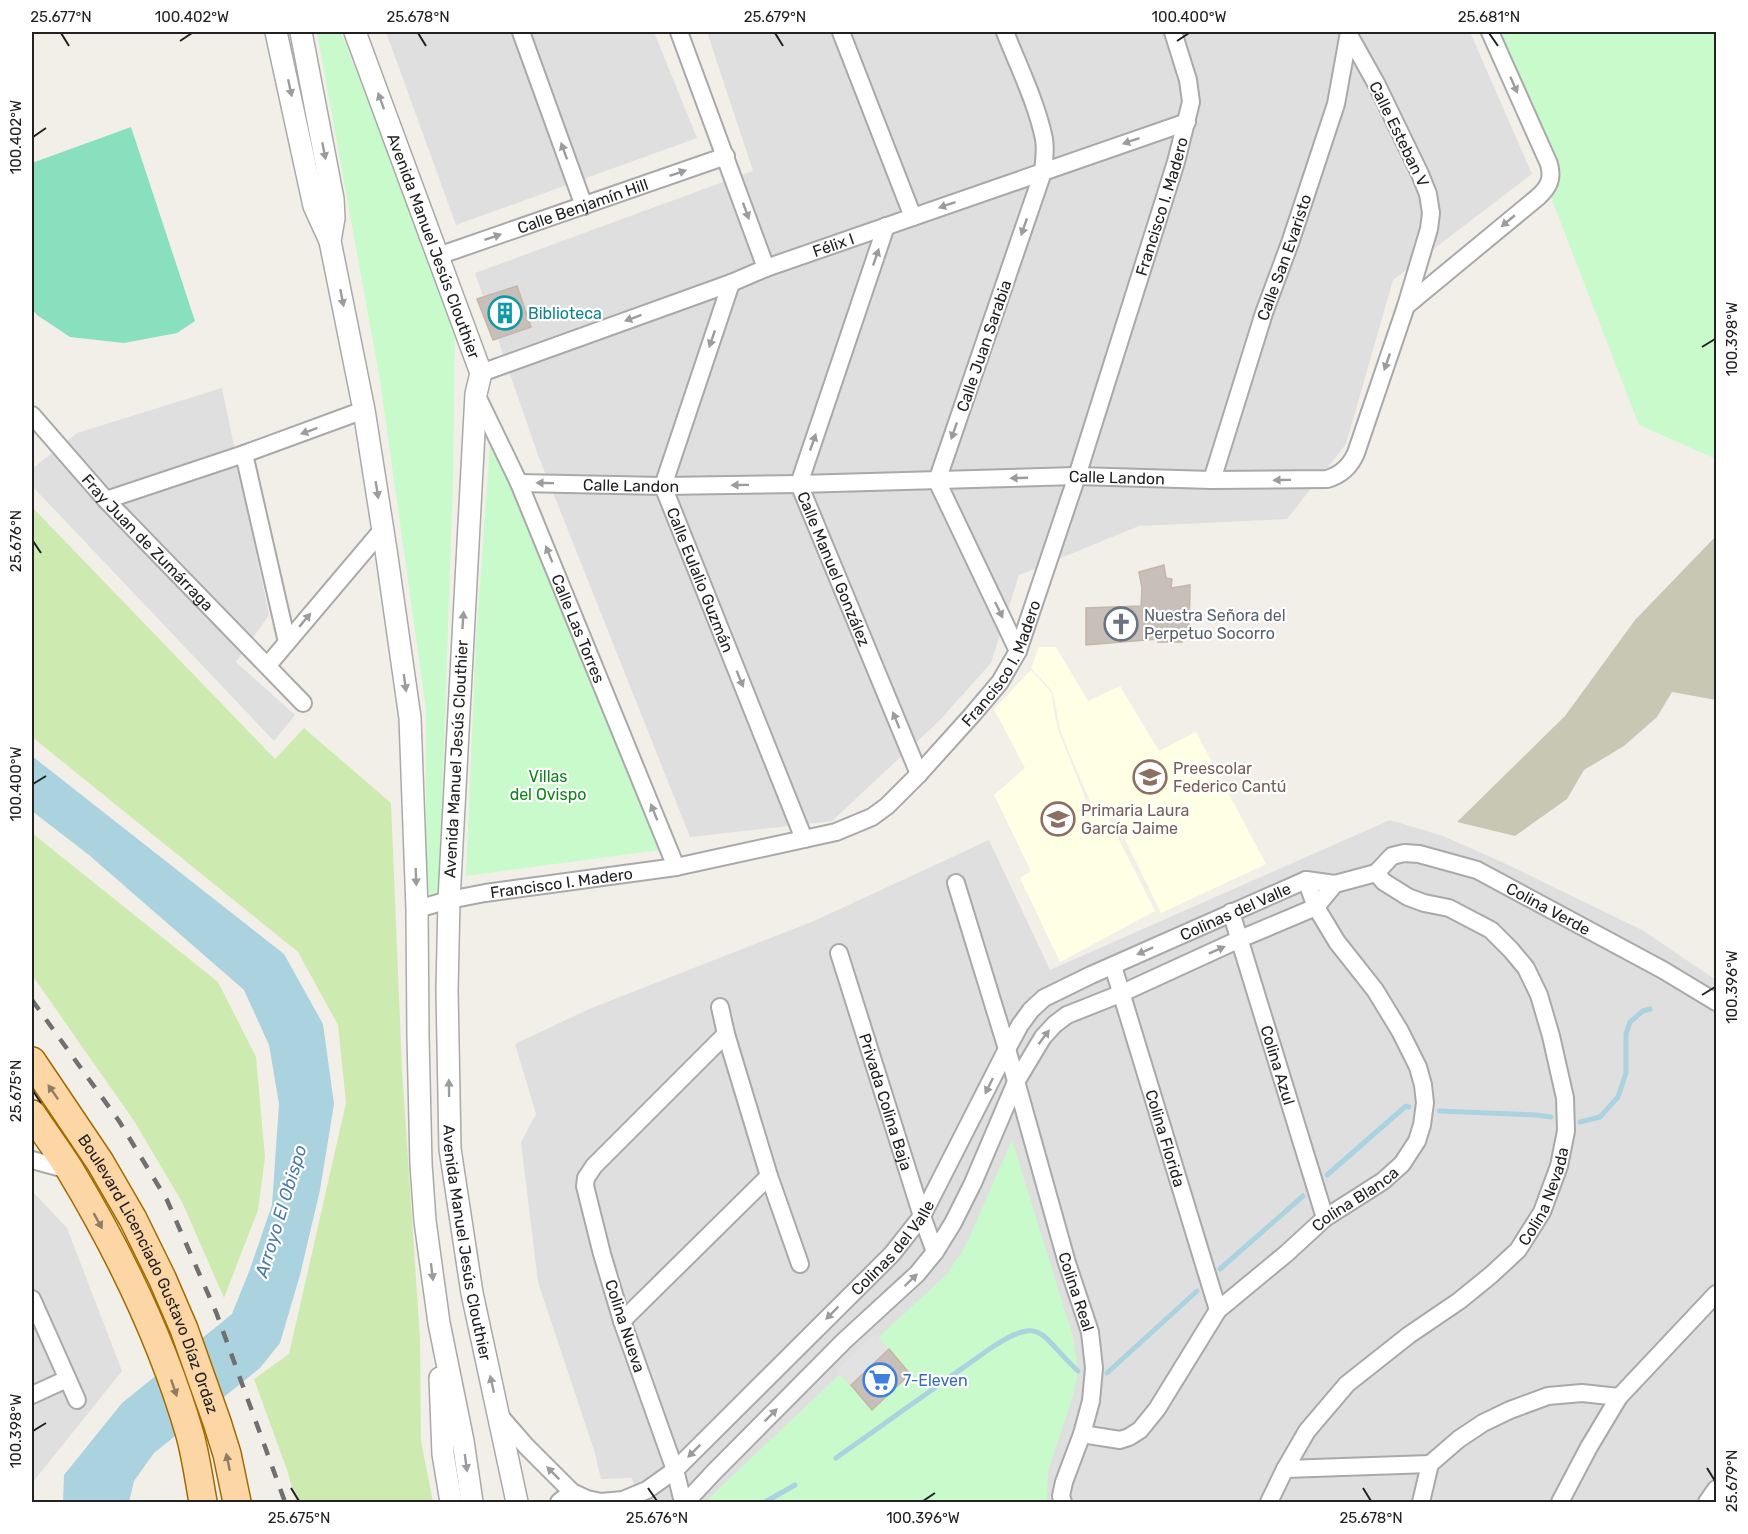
<svg xmlns="http://www.w3.org/2000/svg" width="1748" height="1534" font-family="Rubik,sans-serif">
<rect width="100%" height="100%" fill="#f2efe9"/>
<g fill="#e0dfdf">
<polygon points="386,32 654,32 697,138 456,225"/>
<polygon points="707,32 1470,32 1532,174 1393,280 1346,444 1287,519 1139,526 1019,575 991,663 939,721 832,821 690,837 538,455 475,273 753,171"/>
<polygon points="222,388 269,615 236,662 295,715 274,741 32,486 32,469 77,433"/>
<polygon points="1390,820 1443,836 1502,862 1642,930 1716,980 1716,1502 639,1502 632,1478 601,1479 594,1450 538,1282 521,1142 536,1114 515,1044 589,1009 814,921 989,840 1050,970"/>
<polygon points="32,1191 67,1228 122,1371 33,1482 32,1480"/>
</g>
<g fill="#ffffe5">
<polygon points="1039,647 1056,647 1088,701 1120,686 1159,751 1196,732 1266,864 1161,913 1117,823 1110,804 1092,806 1068,750 1060,729 1053,692 1031,668"/>
<polygon points="1031,670 1052,693 1054,712 1059,732 1090,810 1106,809 1113,828 1155,911 1060,962 1020,878 1031,871 994,795 1025,768 994,709"/>
</g>
<polygon fill="#c7c7b4" points="1716,536 1716,700 1672,692 1657,717 1624,746 1584,770 1567,799 1515,836 1457,822 1565,716 1635,620"/>
<g fill="#cdebb0">
<polygon points="32,507 275,759 304,728 391,803 402,1069 420,1339 421,1441 433,1502 296,1502 288,1473 254,1379 289,1354 346,1103 338,1025 298,952 32,737"/>
<polygon points="32,833 218,982 256,1057 265,1157 258,1210 224,1298 182,1202 134,1121 32,975"/>
</g>
<g fill="#c8facc">
<polygon points="317,32 341,32 455,322 453,481 439,894 426,893 426,709 380,380"/>
<polygon points="1487,32 1716,32 1716,459 1639,425"/>
<polygon points="491,432 660,850 466,876 476,641"/>
<polygon points="1012,1140 1073,1337 1078,1371 1074,1393 1048,1471 1047,1502 802,1502 800,1499 794,1502 705,1502 840,1374 872,1410 889,1349 878,1338 947,1274 966,1245"/>
</g>
<polygon fill="#88e0be" points="131,127 195,321 177,333 124,343 70,337 37,315 32,309 32,163"/>
<polygon fill="#e2e2e2" points="874,1335 889,1349 851,1385 836,1371"/>
<polygon fill="#aad3df" points="32,756 284,954 323,1024 334,1104 320,1190 300,1275 280,1343 260,1368 154,1453 134,1481 129,1502 63,1502 64,1475 122,1403 232,1314 250,1269 272,1205 279,1104 269,1045 244,990 89,855 32,811"/>
<g fill="none" stroke-linecap="round" stroke-linejoin="round">
<g stroke="#aad3df" stroke-width="5">
<polyline points="1439,1111 1536,1115 1551,1117"/>
<polyline points="1580,1122 1600,1117 1618,1097 1626,1073 1626,1034 1630,1022 1643,1011 1650,1009"/>
<polyline points="1327,1175 1406,1106 1409,1107"/>
<polyline points="1220,1269 1303,1196"/>
<polyline points="1107,1373 1197,1291"/>
<path d="M836,1458L988,1350C1043,1313 1038,1334 1078,1371"/>
<polyline points="765,1502 795,1485"/>
</g>
</g>
<g fill="#c7bfb8" stroke="#c4b6ab" stroke-width="1.5">
<polygon points="517,286 531,327 493,340 477,299"/>
<polygon points="1164,565 1166,578 1172,579 1171,588 1190,585 1189,637 1182,638 1182,642 1158,642 1158,639 1086,645 1086,608 1141,606 1142,588 1139,572"/>
<polygon points="889,1349 910,1374 872,1410 851,1385"/>
</g>
<g fill="none" stroke-linecap="round" stroke-linejoin="round">
<g stroke="#a9a9a9" stroke-width="20">
<g id="minor">
<polyline points="521,32 584,206"/>
<polyline points="679,32 766,268"/>
<polyline points="841,32 913,217"/>
<path d="M1005,32C1018,65 1037,104 1044,139C1046,150 1044,161 1043,172L937,481L1018,651"/>
<path id="s1" d="M886,226L799,484L919,774"/>
<path id="s2" d="M438,256L726,156"/>
<path id="s3" d="M731,283L663,486L804,839"/>
<path d="M1406,306L1538,197C1549,187 1553,179 1549,164L1490,32"/>
<path id="s4" d="M481,373L731,283L766,268L1187,122"/>
<path id="s5" d="M476,394L519,483L676,867"/>
<path id="s6" d="M32,415L106,500L303,703"/>
<polyline points="244,454 287,642"/>
<path id="s7" d="M1212,480L1264,313L1290,243L1336,104L1349,32"/>
<path id="s8" d="M519,483L663,486L799,484L1077,476L1212,480L1327,479C1341,475 1350,467 1356,453L1406,306L1429,229L1431,213L1428,194L1420,174L1377,85L1349,35"/>
<polyline points="106,500 244,454 364,410"/>
<polyline points="268,665 383,529"/>
<path id="s9" d="M1376,873L1392,856L1404,853L1419,854L1477,870L1663,970L1716,1002"/>
<path id="s10" d="M956,883L1007,1049L1067,1263L1090,1332L1094,1368L1091,1401L1082,1434L1064,1482L1061,1496L1063,1502"/>
<path id="s11" d="M417,909L449,900L485,893L676,867L836,832L872,817L887,806L919,774L973,714L1000,682L1018,651L1077,476L1176,162L1191,102L1188,80L1173,32"/>
<path id="s12" d="M1231,912L1325,1218"/>
<path id="s13" d="M839,953L922,1216L935,1252"/>
<path id="s14" d="M1113,966L1218,1310"/>
<polyline points="720,1007 726,1034 769,1176 800,1264"/>
<polyline points="32,1160 69,1170"/>
<polyline points="32,1299 77,1400"/>
<polyline points="622,1321 769,1176"/>
<polyline points="32,1395 67,1379"/>
<path id="s15" d="M499,1415L526,1446L572,1492L587,1499L601,1502L623,1500L647,1490L675,1470L892,1254L922,1216L1007,1049L1020,1025L1031,1010L1044,998L1091,975L1306,880L1335,884L1376,873"/>
<path id="s16" d="M1082,1434L1120,1440L1129,1437L1140,1430L1157,1409L1218,1310L1287,1253L1325,1218L1383,1181L1402,1164L1417,1141L1422,1125L1425,1103L1423,1085L1418,1067L1400,1031L1375,990L1337,942L1316,907L1306,880"/>
<polyline points="1285,1469 1430,1464"/>
<polyline points="559,1502 572,1492"/>
<polyline points="683,1502 675,1470 622,1321 602,1254 585,1186 586,1178 594,1166 726,1034"/>
<polyline points="686,1502 714,1472 844,1341 917,1274 935,1252 953,1223 973,1183 1016,1082 1043,1037 1055,1024 1067,1015 1120,994 1240,939 1316,907 1335,884"/>
<path id="s17" d="M1269,1502L1285,1469L1307,1431L1347,1384L1409,1335L1459,1301L1491,1275L1518,1250L1542,1212L1559,1166L1566,1131L1565,1098L1551,1036L1539,995L1526,968L1511,950L1491,930L1449,908L1424,903L1408,897L1384,882L1376,873"/>
<polyline points="1421,1502 1430,1464 1459,1439 1483,1423 1510,1410 1548,1396 1582,1393 1619,1397"/>
<polyline points="1560,1502 1589,1447 1619,1397 1716,1294"/>
<polyline points="1707,1502 1716,1489"/>
</g>
</g>
<g stroke="#a9a9a9" stroke-width="24">
<g id="tertiary">
<polyline points="276,32 314,206 330,241"/>
<polyline points="301,32 333,199 334,218 330,241 364,410 386,550 410,718 417,909 418,1037 421,1164 425,1221 439,1323 463,1441 472,1502"/>
<path id="s18" d="M355,32L481,373L476,394L449,900L447,990L450,1149L472,1293L517,1502"/>
<polyline points="440,1378 443,1454 451,1502"/>
</g>
</g>
<g stroke="#a06b00" stroke-width="30">
<g id="primary">
<path id="s19" d="M32,1061L100,1162L133,1219L162,1278L184,1329L217,1422L227,1454L237,1502"/>
<path d="M32,1114C44,1132 58,1151 70,1170C120,1253 163,1342 190,1435C196,1457 199,1480 203,1502"/>
</g>
</g>
<use href="#minor" stroke="#fff" stroke-width="16"/>
<use href="#tertiary" stroke="#fff" stroke-width="21"/>
<use href="#primary" stroke="#fcd6a4" stroke-width="27"/>
<polyline stroke="#707070" stroke-width="4.5" stroke-dasharray="12 12" stroke-linecap="butt" points="32,1000 119,1121 167,1200 216,1312 285,1502"/>
</g>
<defs><path id="oneway-solid" d="M-6-.8H1V-3.2L6.5 0L1 3.2V.8H-6Z" transform="scale(1.5)"/></defs>
<g fill="#9c9c9c">
<use href="#oneway-solid" transform="translate(1514 85) rotate(66)"/>
<use href="#oneway-solid" transform="translate(290 88) rotate(78)"/>
<use href="#oneway-solid" transform="translate(381 101) rotate(-110)"/>
<use href="#oneway-solid" transform="translate(1131 141) rotate(161)"/>
<use href="#oneway-solid" transform="translate(324 151) rotate(79)"/>
<use href="#oneway-solid" transform="translate(564 151) rotate(-110)"/>
<use href="#oneway-solid" transform="translate(678 173) rotate(-19)"/>
<use href="#oneway-solid" transform="translate(947 205) rotate(161)"/>
<use href="#oneway-solid" transform="translate(746 211) rotate(70)"/>
<use href="#oneway-solid" transform="translate(1508 221) rotate(140)"/>
<use href="#oneway-solid" transform="translate(1024 227) rotate(109)"/>
<use href="#oneway-solid" transform="translate(493 237) rotate(-19)"/>
<use href="#oneway-solid" transform="translate(876 257) rotate(-71)"/>
<use href="#oneway-solid" transform="translate(342 298) rotate(79)"/>
<use href="#oneway-solid" transform="translate(633 318) rotate(160)"/>
<use href="#oneway-solid" transform="translate(712 339) rotate(109)"/>
<use href="#oneway-solid" transform="translate(1387 362) rotate(109)"/>
<use href="#oneway-solid" transform="translate(309 431) rotate(160)"/>
<use href="#oneway-solid" transform="translate(954 431) rotate(109)"/>
<use href="#oneway-solid" transform="translate(813 442) rotate(-71)"/>
<use href="#oneway-solid" transform="translate(1019 478) rotate(178)"/>
<use href="#oneway-solid" transform="translate(1282 480) rotate(179)"/>
<use href="#oneway-solid" transform="translate(545 483) rotate(-179)"/>
<use href="#oneway-solid" transform="translate(740 485) rotate(179)"/>
<use href="#oneway-solid" transform="translate(377 490) rotate(81)"/>
<use href="#oneway-solid" transform="translate(549 554) rotate(-112)"/>
<use href="#oneway-solid" transform="translate(999 610) rotate(64)"/>
<use href="#oneway-solid" transform="translate(305 620) rotate(-50)"/>
<use href="#oneway-solid" transform="translate(463 620) rotate(-86)"/>
<use href="#oneway-solid" transform="translate(740 679) rotate(68)"/>
<use href="#oneway-solid" transform="translate(405 683) rotate(82)"/>
<use href="#oneway-solid" transform="translate(896 720) rotate(-112)"/>
<use href="#oneway-solid" transform="translate(654 812) rotate(-112)"/>
<use href="#oneway-solid" transform="translate(416 877) rotate(88)"/>
<use href="#oneway-solid" transform="translate(1217 950) rotate(-24)"/>
<use href="#oneway-solid" transform="translate(1145 951) rotate(156)"/>
<use href="#oneway-solid" transform="translate(1044 1037) rotate(-53)"/>
<use href="#oneway-solid" transform="translate(989 1086) rotate(116)"/>
<use href="#oneway-solid" transform="translate(449 1088) rotate(-91)"/>
<use href="#oneway-solid" transform="translate(432 1272) rotate(83)"/>
<use href="#oneway-solid" transform="translate(911 1280) rotate(-44)"/>
<use href="#oneway-solid" transform="translate(832 1313) rotate(135)"/>
<use href="#oneway-solid" transform="translate(492 1384) rotate(-103)"/>
<use href="#oneway-solid" transform="translate(771 1415) rotate(-45)"/>
<use href="#oneway-solid" transform="translate(694 1451) rotate(135)"/>
<use href="#oneway-solid" transform="translate(466 1463) rotate(82)"/>
<use href="#oneway-solid" transform="translate(553 1473) rotate(-135)"/>
</g>
<g fill="#8f7c63">
<use href="#oneway-solid" transform="translate(53 1092) rotate(-125)"/>
<use href="#oneway-solid" transform="translate(98 1221) rotate(61)"/>
<use href="#oneway-solid" transform="translate(174 1388) rotate(71)"/>
<use href="#oneway-solid" transform="translate(228 1462) rotate(-102)"/>
</g>
<path fill="none" stroke="#222" stroke-width="2" d="M61,33L69,46M418,33L426,46M775,33L783,46M1489,33L1498,46M180,41L192,33M1177,41L1189,33M33,137L46,128M1702,347L1715,339M33,541L41,553M33,784L46,776M1702,995L1715,987M33,1091L41,1103M33,1431L46,1423M1707,1468L1715,1481M291,1488L299,1501M648,1488L657,1501M1363,1488L1371,1501M923,1501L935,1493"/>
<defs>
<g id="building-ring" transform="scale(1.725)"><circle r="9.5" fill="#fff" stroke="#0f9aa8" stroke-width="1.5"/><path d="M-4-6H4V6H1V3H-1V6H-4ZM-2.5-4.3h1.7v1.8h-1.7ZM.8-4.3h1.7v1.8H.8ZM-2.5-1h1.7V.8h-1.7ZM.8-1h1.7V.8H.8Z" fill="#0f9aa8"/></g>
<g id="church-ring" transform="scale(1.725)"><circle r="9.5" fill="#fff" stroke="#6b7280" stroke-width="1.5"/><path d="M-1.2-6h2.4v3.5h3.3v2.4h-3.3V6h-2.4V-.1h-3.3v-2.4h3.3Z" fill="#6b7280"/></g>
<g id="school-ring" transform="scale(1.725)"><circle r="9.5" fill="#fff" stroke="#8d6e63" stroke-width="1.5"/><path d="M0-5L7-2L0 1L-7-2ZM-4 1L0 2.5L4 1V4Q0 6-4 4Z" fill="#8d6e63"/></g>
<g id="supermarket-ring" transform="scale(1.725)"><circle r="9.5" fill="#fff" stroke="#3f7fe0" stroke-width="1.5"/><path d="M-6-5.5h2.5l.6 2H6L4.5 2H-2.5L-4.4-4H-6ZM-1.5 3.2a1.3 1.3 0 1 0 .1 0ZM3 3.2a1.3 1.3 0 1 0 .1 0Z" fill="#3f7fe0"/></g>
</defs>
<g fill-rule="evenodd">
<use href="#building-ring" x="505" y="313"/>
<use href="#church-ring" x="1121" y="624"/>
<use href="#school-ring" x="1150" y="777"/>
<use href="#school-ring" x="1058" y="819"/>
<use href="#supermarket-ring" x="880" y="1380"/>
</g>
<g text-anchor="middle" dominant-baseline="central" stroke-width="4.5" stroke-linejoin="round" paint-order="stroke">
<g font-size="16" fill="#222" stroke="#fff">
<text transform="translate(1399 134) rotate(64)">Calle Esteban V</text>
<text stroke="none"><textPath href="#s2" startOffset="153">Calle Benjamín Hill</textPath></text>
<text stroke="none"><textPath href="#s11" startOffset="1155">Francisco I. Madero</textPath></text>
<text stroke="none"><textPath href="#s4" startOffset="375">Félix I</textPath></text>
<text stroke="none"><textPath href="#s18" startOffset="228">Avenida Manuel Jesús Clouthier</textPath></text>
<text stroke="none"><textPath href="#s7" startOffset="234">Calle San Evaristo</textPath></text>
<text transform="translate(984 346) rotate(-71)">Calle Juan Sarabia</text>
<text stroke="none"><textPath href="#s8" startOffset="598">Calle Landon</textPath></text>
<text stroke="none"><textPath href="#s8" startOffset="112">Calle Landon</textPath></text>
<text stroke="none"><textPath href="#s6" startOffset="172">Fray Juan de Zumárraga</textPath></text>
<text stroke="none"><textPath href="#s1" startOffset="364">Calle Manuel González</textPath></text>
<text stroke="none"><textPath href="#s3" startOffset="315">Calle Eulalio Guzmán</textPath></text>
<text stroke="none"><textPath href="#s5" startOffset="256">Calle Las Torres</textPath></text>
<text stroke="none"><textPath href="#s11" startOffset="669">Francisco I. Madero</textPath></text>
<text transform="translate(456 759) rotate(-87)">Avenida Manuel Jesús Clouthier</text>
<text stroke="none"><textPath href="#s11" startOffset="147">Francisco I. Madero</textPath></text>
<text stroke="none"><textPath href="#s9" startOffset="192">Colina Verde</textPath></text>
<text stroke="none"><textPath href="#s15" startOffset="1035">Colinas del Valle</textPath></text>
<text stroke="none"><textPath href="#s12" startOffset="160">Colina Azul</textPath></text>
<text stroke="none"><textPath href="#s13" startOffset="156">Privada Colina Baja</textPath></text>
<text stroke="none"><textPath href="#s14" startOffset="180">Colina Florida</textPath></text>
<text stroke="none"><textPath href="#s17" startOffset="420">Colina Nevada</textPath></text>
<text stroke="none"><textPath href="#s16" startOffset="381">Colina Blanca</textPath></text>
<text stroke="none"><textPath href="#s18" startOffset="1236">Avenida Manuel Jesús Clouthier</textPath></text>
<text stroke="none"><textPath href="#s15" startOffset="531">Colinas del Valle</textPath></text>
<text stroke="none"><textPath href="#s19" startOffset="244">Boulevard Licenciado Gustavo Díaz Ordaz</textPath></text>
<text stroke="none"><textPath href="#s10" startOffset="426">Colina Real</textPath></text>
<text transform="translate(625 1326) rotate(72)">Colina Nueva</text>
</g>
<g font-size="16" fill="#0d838f" stroke="#fff" text-anchor="start">
<text x="528" y="313">Biblioteca</text>
</g>
<g font-size="16" fill="#5b616d" stroke="#fff" text-anchor="start">
<text x="1144" y="615">Nuestra Señora del<tspan x="1144" dy="18">Perpetuo Socorro</tspan></text>
</g>
<g font-size="16" fill="#785e54" stroke="#fff" text-anchor="start">
<text x="1173" y="768">Preescolar<tspan x="1173" dy="18">Federico Cantú</tspan></text>
<text x="1081" y="810">Primaria Laura<tspan x="1081" dy="18">García Jaime</tspan></text>
</g>
<g font-size="16" fill="#0c8416" stroke="#fff">
<text x="548" y="776">Villas<tspan x="548" dy="18">del Ovispo</tspan></text>
</g>
<g font-size="16" fill="#366cbe" stroke="#fff" text-anchor="start">
<text x="903" y="1380">7-Eleven</text>
</g>
<g font-size="18" font-style="italic" fill="#4a7aab" stroke="#fff">
<text transform="translate(281 1211) rotate(-73)">Arroyo El Obispo</text>
</g>
</g>
<rect width="1748" height="1534" fill="none" stroke="#ffffff" stroke-width="66"/>
<rect x="33" y="33" width="1682" height="1468" fill="none" stroke="#222" stroke-width="2"/>
<g font-size="15" text-anchor="middle" fill="#222">
<text x="61" y="22">25.677°N</text>
<text x="192" y="22">100.402°W</text>
<text x="418" y="22">25.678°N</text>
<text x="775" y="22">25.679°N</text>
<text x="1189" y="22">100.400°W</text>
<text x="1489" y="22">25.681°N</text>
<text transform="translate(16 137) rotate(-90)" y="5">100.402°W</text>
<text transform="translate(1732 339) rotate(-90)" y="5">100.398°W</text>
<text transform="translate(16 541) rotate(-90)" y="5">25.676°N</text>
<text transform="translate(16 784) rotate(-90)" y="5">100.400°W</text>
<text transform="translate(1732 987) rotate(-90)" y="5">100.396°W</text>
<text transform="translate(16 1091) rotate(-90)" y="5">25.675°N</text>
<text transform="translate(16 1431) rotate(-90)" y="5">100.398°W</text>
<text transform="translate(1732 1481) rotate(-90)" y="5">25.679°N</text>
<text x="299" y="1523">25.675°N</text>
<text x="657" y="1523">25.676°N</text>
<text x="923" y="1523">100.396°W</text>
<text x="1371" y="1523">25.678°N</text>
</g>
</svg>
